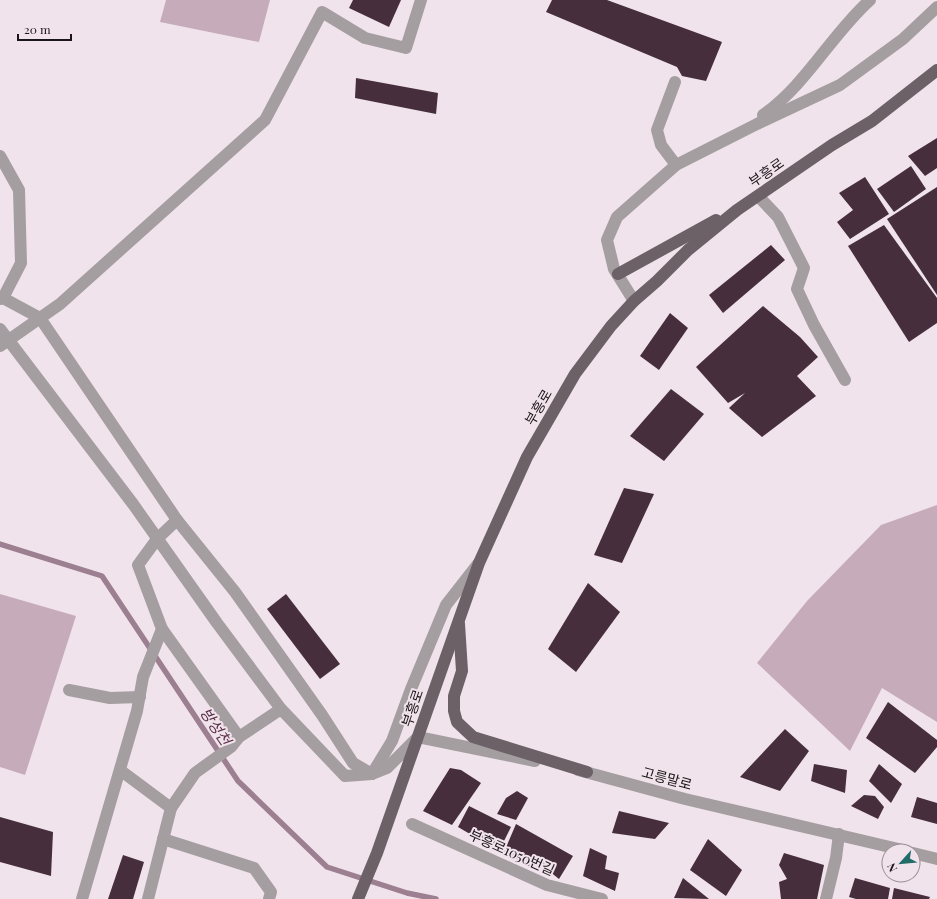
<svg xmlns="http://www.w3.org/2000/svg" width="937" height="899" font-family="'Playfair Display','Noto Sans KR',serif">
<rect width="100%" height="100%" fill="#f1e3eb"/>
<g fill="#c6acbb">
<polygon points="166,0 270,0 259,42 160,22"/>
<polygon points="937,505 937,722 882,688 850,751 757,663 807,601 881,525"/>
<polygon points="0,594 76,616 25,775 0,767"/>
</g>
<g fill="none" stroke-linecap="round" stroke-linejoin="round">
<polyline stroke="#9c7f90" stroke-width="5.5" points="0,544 102,576 238,781 327,867 407,893 436,899"/>
</g>
<g fill="#462e3d">
<polygon points="353,0 401,0 389,27 349,8"/>
<polygon points="552,0 607,0 722,42 706,81 682,76 677,67 546,12"/>
<polygon points="356,78 438,93 436,114 355,98"/>
<polygon points="937,138 937,168 925,176 908,156"/>
<polygon points="911,166 926,189 894,212 877,189"/>
<polygon points="865,177 889,214 850,239 837,222 853,210 839,193"/>
<polygon points="937,187 937,295 887,219"/>
<polygon points="884,225 937,298 937,323 909,342 848,246"/>
<polygon points="771,245 785,260 723,313 709,295"/>
<polygon points="763,306 800,337 818,357 797,376 816,396 762,437 729,408 745,393 728,403 696,367"/>
<polygon points="670,313 688,328 659,370 640,356"/>
<polygon points="671,389 704,414 664,461 630,436"/>
<polygon points="624,488 654,494 622,563 594,555"/>
<polygon points="588,583 620,612 576,672 548,649"/>
<polygon points="286,594 340,664 320,679 267,609"/>
<polygon points="888,702 937,740 937,747 915,773 866,738"/>
<polygon points="785,729 809,751 780,791 740,777"/>
<polygon points="814,764 847,770 845,793 811,781"/>
<polygon points="879,764 902,784 891,803 869,781"/>
<polygon points="450,768 461,770 481,783 452,825 423,811"/>
<polygon points="517,791 528,798 516,820 497,814 506,798"/>
<polygon points="864,795 875,796 884,807 878,819 851,806"/>
<polygon points="917,797 937,803 937,824 911,817"/>
<polygon points="469,806 511,827 499,851 458,827"/>
<polygon points="619,811 669,823 655,839 612,833"/>
<polygon points="0,817 53,832 51,876 0,862"/>
<polygon points="516,824 573,856 559,879 539,863 532,868 504,852"/>
<polygon points="708,839 742,870 726,896 690,870"/>
<polygon points="590,848 607,856 605,869 619,873 615,891 583,876"/>
<polygon points="784,853 824,865 817,899 781,899 779,882 787,879 779,865"/>
<polygon points="123,855 144,862 133,899 108,899"/>
<polygon points="683,878 709,899 674,898"/>
<polygon points="855,878 890,888 888,899 856,899 849,897"/>
<polygon points="894,888 930,897 929,899 892,899"/>
</g>
<g fill="none" stroke-linecap="round" stroke-linejoin="round">
<g stroke="#a49ea1" stroke-width="12">
<polyline points="675,82 657,130 661,145 676,165"/>
<path d="M763,115C806,85 831,35 870,0"/>
<polyline points="0,156 19,190 21,263 3,298 0,299"/>
<polyline points="758,196 778,217 804,268 797,289 814,325 845,380"/>
<polyline points="3,298 40,318 177,520 235,592 322,715 353,763 372,774"/>
<polyline points="634,301 614,269 607,240 617,217 676,165 757,124 840,85 903,39 937,7"/>
<polyline points="0,329 133,504 217,623 281,709 345,776 372,774 387,768 418,737 535,761"/>
<polyline points="0,346 60,304 265,120 322,12 365,38 406,48 421,0"/>
<polyline points="162,629 239,737"/>
<polyline points="69,690 110,698 140,697"/>
<polyline points="120,770 171,808 148,899"/>
<polyline points="578,770 685,799 907,851"/>
<polyline points="372,774 392,741 411,689 446,605 478,564"/>
<polyline points="171,808 195,773 231,747 239,737 281,709"/>
<polyline points="412,824 547,885 602,899"/>
<polyline points="163,839 254,868 271,892 269,899"/>
<polyline points="913,853 937,859"/>
<polyline points="82,899 137,711 143,677 162,629 138,565 157,539 177,520"/>
<polyline points="826,899 836,858 839,834"/>
</g>
<g stroke="#6b6167" stroke-width="12">
<polyline points="618,274 716,220"/>
<polyline points="459,624 462,671 454,696 454,711 457,722 473,737 587,772"/>
<polyline points="358,899 377,853 479,563 527,457 575,374 611,326 634,301 657,281 688,250 737,210 832,145 872,121 937,70"/>
</g>
</g>
<g text-anchor="middle" dominant-baseline="central" stroke-width="4" stroke-linejoin="round" paint-order="stroke">
<g font-size="14" fill="#1a1518" stroke="#f1e3eb">
<text transform="translate(766 172) rotate(-35)">부흥로</text>
<text transform="translate(538 407) rotate(-60)">부흥로</text>
<text transform="translate(412 708) rotate(-71)">부흥로</text>
<text transform="translate(667 778) rotate(15)">고릉말로</text>
<text transform="translate(512 852) rotate(24)">부흥로1050번길</text>
</g>
<g font-size="15" font-style="italic" fill="#572d47" stroke="#f1e3eb">
<text transform="translate(216 726) rotate(56)">방성천</text>
</g>
</g>
<g transform="translate(901 863) rotate(243)"><circle r="19" fill="#f1e3eb" stroke="#9b9197"/>
<path d="M0-3L7 15L0 10L-7 15Z" fill="#206c69"/>
<text y="-6" font-size="11" font-weight="bold" text-anchor="middle" fill="#1a1518">N</text>
</g>
<path d="M18 34v6h53v-6" fill="none" stroke="#1a1518" stroke-width="2"/>
<text x="24" y="34" font-size="12" fill="#1a1518" stroke="#f1e3eb" stroke-width="3" paint-order="stroke">20 m</text>
</svg>
